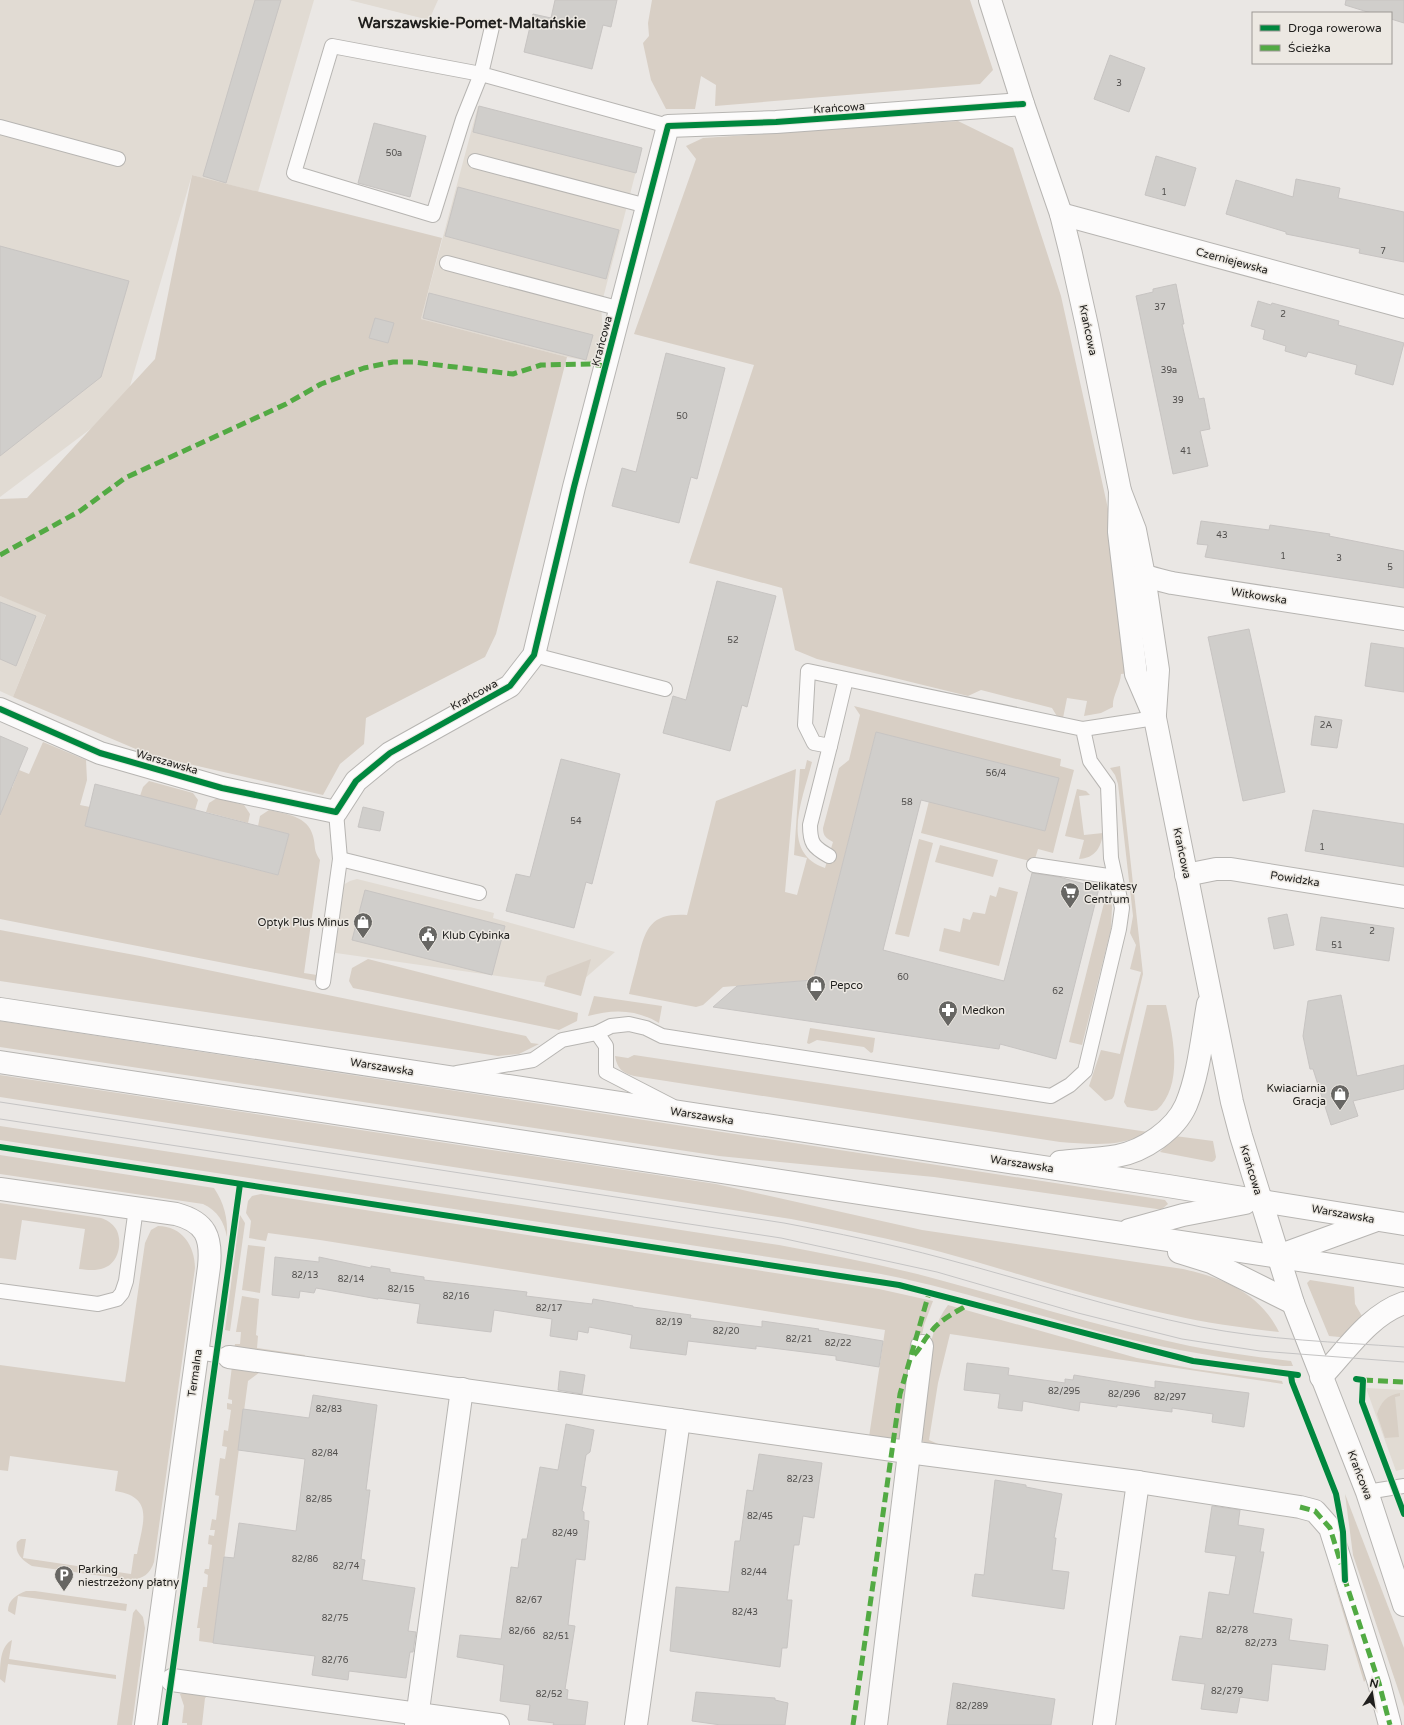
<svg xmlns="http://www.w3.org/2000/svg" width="1404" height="1725" font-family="'Varela Round',sans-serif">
<rect width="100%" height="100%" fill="#eae7e4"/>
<g fill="#e1dbd3">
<polygon points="0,0 314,0 258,192 192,175 125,403 0,497"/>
<polygon points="349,0 438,0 429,20"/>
<polygon points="478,106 642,148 601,306 603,332 594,362 567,357 421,319"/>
<polygon points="0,596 46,614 13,697 0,691"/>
<polygon points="357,879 494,913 493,918 615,952 575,987 329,952 343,885 350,881"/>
<polygon points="1366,1388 1404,1390 1404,1469 1396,1471"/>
</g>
<g fill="#d8cfc5">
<polygon points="652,0 970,0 993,70 980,84 715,106 716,85 701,76 695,109 666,109 651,80 643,43 649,36 648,23"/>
<path d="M958,121L1013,148L1061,296L1116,545L1130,673L1121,674C1120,687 1112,696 1113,707L1101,713L1084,716L1087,701L1067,698L1063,718H1058L1052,708L981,690L968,696L817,659L795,650L782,588L689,563L754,365L634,334L696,159L686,146L703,138Z"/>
<polygon points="192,175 442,238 421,319 567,357 496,634 485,657 366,718 364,744 340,764 323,795 150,755 13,697 46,615 0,596 0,499 27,498 155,359"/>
<path d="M854,706L1061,759L1060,766L1074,770L1053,853L1038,849L1034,862L921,833L929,801L1045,831L1056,788L922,744L876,732L813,980L723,987L703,1005L696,1007L629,994C632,981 636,968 639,955C646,925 654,913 687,915L716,801L796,769L785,892L797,895L807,858L794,855L800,769H805L807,760L812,762C804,796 778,852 825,868L833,842C826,838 823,836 823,828L839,768L849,760L860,715Z"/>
<path d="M43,742L86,760L87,780L80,805L90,807L85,826L278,875L289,834L258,826L260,816L269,810C286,814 308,816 313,836C316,847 313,850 320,860L304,973L317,975L316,981L0,919V783L12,788L19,770L29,774Z"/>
<polygon points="1120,766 1143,974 1114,1096 1112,1099 1105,1101 1089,1086 1101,1050 1120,1054 1141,972 1130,969 1136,945 1130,933 1133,916 1118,784 1115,775 1110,768"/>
<polygon points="149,781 193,793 198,800 195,810 140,796 143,787"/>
<path d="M1077,789L1086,791L1090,795L1079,796L1084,835L1103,833C1101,848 1095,858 1079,859L1084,840L1065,836Z"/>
<polygon points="217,798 244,805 250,814 248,823 206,812 209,803"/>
<polygon points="919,839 933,843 909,937 895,934"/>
<polygon points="940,845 998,860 993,877 935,862"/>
<polygon points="999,887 1018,892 999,966 939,951 944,928 960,932 963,918 970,920 973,912 985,914 990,895 996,897"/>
<polygon points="1106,895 1110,897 1112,907 1111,929 1082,1045 1069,1042"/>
<polygon points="0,930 140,956 526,1036 531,1043 539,1044 519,1054 498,1056 0,981"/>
<polygon points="368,959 578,1013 577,1021 559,1030 353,988 349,981 352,968"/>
<polygon points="591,959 581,996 544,986 547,976"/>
<path d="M594,996L662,1006L659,1023C636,1009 613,1009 588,1016Z"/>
<path d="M1147,1005H1166C1173,1037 1184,1084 1157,1110L1152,1111L1127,1107L1124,1102Z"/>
<polygon points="0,1021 1165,1200 1168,1204 1162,1209 1157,1209 934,1177 719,1156 0,1047"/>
<polygon points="810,1028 875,1038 873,1052 871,1053 864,1047 817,1040 809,1044 807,1043"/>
<path d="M634,1055L1148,1132C1121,1148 1090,1144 1060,1142L634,1076C622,1073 617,1068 615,1056L628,1058Z"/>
<path d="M0,1075L716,1184L922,1230L1183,1269C1223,1278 1260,1293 1279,1332C1243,1328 1207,1323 1172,1315C1094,1299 1018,1273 941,1252C892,1239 842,1229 791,1219L0,1097Z"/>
<path d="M0,1126L779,1245C832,1255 884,1265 936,1279C1012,1299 1087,1323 1163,1340C1205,1350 1248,1356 1291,1361L1293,1366H1283C1230,1359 1177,1351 1124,1338C1043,1318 963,1290 881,1274L0,1140Z"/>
<polygon points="1175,1136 1213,1141 1216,1157 1215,1160 1212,1162 1160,1152"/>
<path d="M0,1155L214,1188C224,1203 228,1218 227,1237C224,1222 218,1211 203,1204L0,1174Z"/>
<polygon points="261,1194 879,1289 933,1301 924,1325 918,1354 906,1436 897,1441 869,1437 885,1330 320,1240 268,1233 266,1241 249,1238 251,1221 246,1213 248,1201 252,1196"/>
<path d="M0,1203L101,1218C107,1220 112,1223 116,1229C123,1241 119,1263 104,1268C96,1271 88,1270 79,1269L85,1229L22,1220L16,1260L0,1258Z"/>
<polygon points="240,1215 245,1223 230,1331 225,1330"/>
<path d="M158,1226C182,1226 195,1246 195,1268L154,1562C150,1574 143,1579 130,1580L32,1566C23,1561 14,1553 17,1542L21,1539H26L23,1558L131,1574L134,1554H137C142,1524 156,1497 115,1491L118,1471L10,1456L8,1471L0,1470V1365L125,1382L145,1243L151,1230Z"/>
<polygon points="248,1245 265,1247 260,1293 242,1290"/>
<polygon points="1310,1280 1354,1287 1355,1304 1363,1318 1350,1338 1329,1336 1307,1283"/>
<polygon points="242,1296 259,1299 256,1335 258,1336 257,1348 305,1355 304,1361 234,1349 235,1344 240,1344 241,1332 236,1332"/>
<path d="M948,1305L1137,1358L1195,1369L1282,1381L1283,1384L950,1334L938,1383L929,1440L954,1451L925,1444L920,1437C924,1395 922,1339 948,1305Z"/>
<polygon points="232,1366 260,1372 248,1381 213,1643 199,1641 200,1628 197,1628 203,1587 207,1587 208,1575 204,1573 205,1569 209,1569 212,1545 208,1544 209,1535 214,1536 215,1530 210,1530 212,1519 216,1520 219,1496 215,1495 220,1458 225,1459 227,1447 222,1446 224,1430 228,1431 231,1410 227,1409 227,1403 232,1404 232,1400 228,1399"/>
<path d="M1400,1393V1396L1395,1397L1399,1437L1385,1438L1377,1414C1381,1402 1387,1395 1400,1393Z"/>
<polygon points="1345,1494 1404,1648 1404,1707 1353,1555"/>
<polygon points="1331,1573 1367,1678 1364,1682"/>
<path d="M26,1591H35L127,1604L126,1611L18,1596L15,1615L8,1611C8,1600 16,1595 26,1591Z"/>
<polygon points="136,1609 143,1617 145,1628 132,1725 117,1725 133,1613"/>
<path d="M12,1640L9,1659L116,1675V1679L8,1664L5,1683L0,1679C0,1665 0,1646 12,1640Z"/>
<polygon points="186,1692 213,1692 205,1698 202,1725 187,1725 187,1723 182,1723 184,1706 180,1694"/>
</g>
<g fill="#d0cecb" stroke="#c7c4c2">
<polygon points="255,0 281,0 226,183 203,176"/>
<polygon points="555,0 617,0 611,27 603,25 592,69 524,52 533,14 551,18"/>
<polygon points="1346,0 1404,0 1404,23 1391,19 1391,13 1371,13 1345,5"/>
<polygon points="1110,55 1145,68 1129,112 1094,99"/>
<polygon points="479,106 642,148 636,173 473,132"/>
<polygon points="374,123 426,136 410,197 358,183"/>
<polygon points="1156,156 1196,168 1185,206 1145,195"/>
<polygon points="1296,179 1340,188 1338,198 1404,212 1404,262 1359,253 1360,249 1286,234 1286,232 1226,214 1236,180 1293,197"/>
<polygon points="458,187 619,230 606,279 445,236"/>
<polygon points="0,246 129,281 101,377 0,456"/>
<polygon points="1176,284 1184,324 1182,324 1199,399 1204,398 1210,429 1200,431 1208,466 1173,474 1136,296 1153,292 1153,289"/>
<polygon points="429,293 593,335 586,360 423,318"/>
<polygon points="1258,301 1271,305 1272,303 1339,321 1338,325 1404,343 1393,385 1355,374 1357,365 1308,352 1306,357 1285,351 1286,346 1263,339 1265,330 1251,326"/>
<polygon points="375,318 394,323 388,343 369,338"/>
<polygon points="666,353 725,368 697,479 691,477 679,523 612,506 622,468 636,472"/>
<polygon points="1201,521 1269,530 1270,525 1330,534 1329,536 1404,551 1404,588 1205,557 1208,545 1197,544"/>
<polygon points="717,581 776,596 747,707 742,705 730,751 663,733 673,696 686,700"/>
<polygon points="0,602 36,616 16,666 0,659"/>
<polygon points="1249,629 1285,792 1243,801 1208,637"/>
<polygon points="1371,643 1404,648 1404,692 1365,686"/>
<polygon points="1315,716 1342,720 1337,748 1311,745"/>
<polygon points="876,732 1059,778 1045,831 921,800 883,950 1004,981 1032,873 1059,877 1099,888 1056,1059 1000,1044 999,1049 713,1007 737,986 813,980"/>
<polygon points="0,736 28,748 0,815"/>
<polygon points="561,759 620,774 592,884 586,882 574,928 506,911 516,874 530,877"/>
<polygon points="95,784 289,834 278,875 85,826"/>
<polygon points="363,807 384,812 380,831 358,827"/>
<polygon points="1313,810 1404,824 1404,867 1305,851"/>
<polygon points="365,890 505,926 492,975 352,940"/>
<polygon points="1287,914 1294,945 1274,949 1268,918"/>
<polygon points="1321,917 1394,928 1389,961 1316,950"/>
<polygon points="1341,995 1357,1076 1404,1065 1404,1089 1353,1101 1358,1116 1331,1125 1313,1069 1310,1069 1303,1036 1308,1001"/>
<polygon points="275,1257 319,1262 319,1257 371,1268 371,1266 390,1269 390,1272 424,1277 424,1280 527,1292 526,1296 592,1304 593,1299 633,1306 633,1307 691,1315 690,1318 762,1327 762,1321 819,1329 818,1330 883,1341 879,1367 836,1360 836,1356 756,1346 756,1349 688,1341 686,1355 630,1348 632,1335 589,1327 588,1333 578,1331 577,1340 550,1336 552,1319 494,1310 491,1332 417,1323 420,1304 378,1298 378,1299 316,1288 314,1293 300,1291 299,1298 272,1295"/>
<polygon points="967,1363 1009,1368 1008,1375 1065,1383 1065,1379 1073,1380 1074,1375 1155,1388 1155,1381 1249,1393 1244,1427 1212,1422 1213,1414 1172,1408 1172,1412 1117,1405 1117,1407 1080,1402 1079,1411 1023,1401 1022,1411 998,1408 1000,1394 964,1390"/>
<polygon points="560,1371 585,1375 582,1394 558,1390"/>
<polygon points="313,1395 377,1405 366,1490 370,1490 361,1559 365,1560 362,1580 415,1588 408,1631 416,1632 413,1652 410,1652 406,1678 349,1671 348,1680 312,1675 315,1656 213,1643 224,1557 234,1558 239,1523 296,1531 305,1459 238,1450 243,1409 309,1418"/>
<polygon points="566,1424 594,1430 590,1452 586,1455 581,1486 586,1487 582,1511 584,1512 584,1520 589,1521 585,1560 576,1559 568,1625 575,1626 565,1689 568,1690 567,1699 588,1702 585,1725 553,1725 554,1723 528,1720 530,1705 500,1701 504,1665 457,1657 460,1635 501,1639 511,1567 518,1568 522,1539 527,1539 540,1467 558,1470"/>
<polygon points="759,1454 822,1463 814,1518 803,1516 799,1545 794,1545 787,1600 792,1600 787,1648 782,1648 780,1667 670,1651 676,1587 729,1592 735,1541 740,1541 747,1490 753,1491"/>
<polygon points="995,1480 1026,1485 1026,1487 1062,1494 1054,1538 1056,1538 1052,1570 1069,1572 1064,1609 972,1596 975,1574 984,1575"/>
<polygon points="1212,1506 1240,1510 1238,1525 1264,1529 1260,1552 1264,1552 1253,1613 1292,1619 1289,1640 1328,1645 1325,1670 1272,1664 1268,1701 1240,1697 1237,1713 1201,1709 1205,1684 1172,1680 1180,1636 1202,1639 1209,1592 1229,1595 1236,1556 1205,1552"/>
<polygon points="953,1683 1055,1699 1051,1725 947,1725"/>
<polygon points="696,1692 775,1698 775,1700 788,1703 785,1725 721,1725 692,1721"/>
</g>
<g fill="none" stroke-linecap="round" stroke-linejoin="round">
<g stroke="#b7b5b2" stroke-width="16">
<g id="lane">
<polyline points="492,27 481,74 668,126"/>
<polygon points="332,46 481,74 463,119 433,215 294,173"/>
<polyline points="0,127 118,159"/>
<polyline points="475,161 647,206"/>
<polyline points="447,263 621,309"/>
<polyline points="534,655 665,689"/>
<polyline points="1083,729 1155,718"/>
<path d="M829,856C813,847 810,843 810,825L830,746"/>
<polyline points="340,859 479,893"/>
<polyline points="1034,865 1115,877"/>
<polyline points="323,982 340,859 336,812"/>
<polyline points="597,1033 606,1046 606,1072 672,1106"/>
<polyline points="457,1073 533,1060 562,1040 597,1033 611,1026 629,1024 646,1028 662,1036 1051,1096 1070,1085 1085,1071 1119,929 1122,908 1111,858 1108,786 1090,761 1083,729 808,671 805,725 814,743 830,746 846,679"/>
<polyline points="0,1291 98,1304 117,1299 122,1293 126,1281 136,1208"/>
<polyline points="198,1352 229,1357"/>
<polyline points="1367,1492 1404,1486"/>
</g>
</g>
<g stroke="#b7b5b2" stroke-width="24">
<g id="street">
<polyline points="1061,214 1404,307"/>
<path d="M1129,564C1140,577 1156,579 1172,583L1404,619"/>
<polyline points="0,709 100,753 222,788 336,812 356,781 390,753 510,686 534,655 574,487 668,126 776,122 1023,104"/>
<polyline points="1186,875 1216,869 1231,869 1404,897"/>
<path d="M0,1189L176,1214C206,1222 212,1237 209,1267L146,1725"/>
<polyline points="229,1357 893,1450 1138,1482 1300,1507 1315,1511 1330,1528 1379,1683 1390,1725"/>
<polyline points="172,1680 498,1725"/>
<polyline points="416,1725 462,1389"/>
<polyline points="636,1725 679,1420"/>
<polyline points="876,1725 922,1346"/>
<polyline points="1104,1725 1138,1482"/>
</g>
</g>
<g stroke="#b7b5b2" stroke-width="24">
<g id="secondary">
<polyline points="990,0 1023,104 1061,214 1071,254 1087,326 1120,491 1135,530 1144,576 1158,670 1155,714"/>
<polyline points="1120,491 1119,532 1136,674 1155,718 1232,1102 1241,1136 1293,1303 1367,1492 1404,1605"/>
<polyline points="0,1009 1168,1186 1404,1224"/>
<polyline points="0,1062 1404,1276"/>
<path d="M1060,1162C1079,1160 1099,1159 1117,1156C1144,1151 1175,1130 1186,1105C1199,1074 1202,1037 1208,1004"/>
<polyline points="1129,1230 1183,1215 1245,1203"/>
<polyline points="1179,1252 1211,1262 1293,1303"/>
<polyline points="1278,1256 1374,1221"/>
<path d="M1321,1377C1346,1351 1369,1315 1404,1303"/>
</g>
</g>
<use href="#lane" stroke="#fcfbfb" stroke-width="14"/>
<use href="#street" stroke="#fcfbfb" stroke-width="22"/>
<use href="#secondary" stroke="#fcfbfb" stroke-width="22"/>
<g stroke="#c5c4c4" stroke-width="1">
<path d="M0,1102L784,1223C837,1233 890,1244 942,1258C1029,1281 1114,1309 1201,1327C1268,1340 1336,1342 1404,1347"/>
<polyline points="0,1119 781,1238 937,1272 1078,1313 1182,1339 1260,1351 1404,1362"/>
</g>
<g stroke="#52aa43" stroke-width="5" stroke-dasharray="10 5" stroke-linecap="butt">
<polyline points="0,555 80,511 125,478 286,404 321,384 364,368 393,362 413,362 513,374 541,365 590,364 606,366"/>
<path d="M914,1355C921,1348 924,1339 931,1332C940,1319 957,1312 970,1303"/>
<polyline points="1363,1380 1404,1382"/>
<polyline points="1300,1507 1315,1511 1330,1528 1341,1564"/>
<polyline points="1344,1577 1379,1683 1390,1725"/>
<polyline points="853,1725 900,1394 929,1293"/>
</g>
<g stroke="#ece8e2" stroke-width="8">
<g id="cycleway">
<polyline points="0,709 100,753 222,788 336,812 356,781 390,753 510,686 534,655 574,487 668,126 776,122 1023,104"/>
<polyline points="0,1147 899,1285 1193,1361 1298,1375"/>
<polyline points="1291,1375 1292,1382 1336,1494 1343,1532 1345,1580"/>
<polyline points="1356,1379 1363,1380 1362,1402 1404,1514"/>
<polyline points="165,1725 240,1184"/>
</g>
</g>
<use href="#cycleway" stroke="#00873e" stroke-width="6"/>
</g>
<defs>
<g id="supermarket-pin" transform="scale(1)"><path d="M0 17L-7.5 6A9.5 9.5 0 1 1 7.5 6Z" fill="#676663" stroke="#ece8e2"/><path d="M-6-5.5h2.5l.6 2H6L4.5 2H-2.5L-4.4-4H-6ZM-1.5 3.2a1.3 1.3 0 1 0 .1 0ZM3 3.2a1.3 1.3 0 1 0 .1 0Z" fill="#fff"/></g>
<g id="shop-pin" transform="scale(1)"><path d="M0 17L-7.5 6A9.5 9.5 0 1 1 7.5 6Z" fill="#676663" stroke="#ece8e2"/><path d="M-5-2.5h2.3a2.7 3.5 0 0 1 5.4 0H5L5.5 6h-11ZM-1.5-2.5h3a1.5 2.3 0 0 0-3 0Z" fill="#fff"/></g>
<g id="civic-pin" transform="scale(1)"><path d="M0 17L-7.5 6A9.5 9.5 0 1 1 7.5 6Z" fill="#676663" stroke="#ece8e2"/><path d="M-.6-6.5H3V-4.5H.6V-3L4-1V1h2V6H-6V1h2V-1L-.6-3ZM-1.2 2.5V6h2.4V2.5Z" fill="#fff"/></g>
<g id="pharmacy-pin" transform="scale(1)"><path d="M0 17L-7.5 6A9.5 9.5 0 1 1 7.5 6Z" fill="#676663" stroke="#ece8e2"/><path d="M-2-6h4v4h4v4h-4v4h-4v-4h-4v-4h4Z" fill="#fff"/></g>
<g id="parking-pin" transform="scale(1)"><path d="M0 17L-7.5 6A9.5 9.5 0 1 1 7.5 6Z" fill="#676663" stroke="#ece8e2"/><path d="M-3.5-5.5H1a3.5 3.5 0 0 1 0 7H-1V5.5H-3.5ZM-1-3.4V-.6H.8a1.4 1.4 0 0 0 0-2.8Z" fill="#fff"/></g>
</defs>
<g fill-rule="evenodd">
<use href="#supermarket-pin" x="1070" y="892"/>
<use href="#shop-pin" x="363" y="922"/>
<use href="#civic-pin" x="428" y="935"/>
<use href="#shop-pin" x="816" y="985"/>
<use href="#pharmacy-pin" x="948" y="1010"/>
<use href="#shop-pin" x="1340" y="1094"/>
<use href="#parking-pin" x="64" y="1575"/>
</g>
<g text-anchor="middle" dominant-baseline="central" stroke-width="3" stroke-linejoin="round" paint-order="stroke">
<g font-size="9" fill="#504e4c">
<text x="1119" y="83">3</text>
<text x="394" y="153">50a</text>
<text x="1164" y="192">1</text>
<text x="1383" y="251">7</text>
<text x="1160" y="307">37</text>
<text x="1283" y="314">2</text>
<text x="1169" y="370">39a</text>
<text x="1178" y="400">39</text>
<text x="682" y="416">50</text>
<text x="1186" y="451">41</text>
<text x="1222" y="535">43</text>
<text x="1283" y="556">1</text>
<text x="1339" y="558">3</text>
<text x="1390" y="567">5</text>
<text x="733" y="640">52</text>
<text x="1326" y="725">2A</text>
<text x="996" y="773">56/4</text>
<text x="907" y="802">58</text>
<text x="576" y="821">54</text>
<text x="1322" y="847">1</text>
<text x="1372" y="931">2</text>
<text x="1337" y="945">51</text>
<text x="903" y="977">60</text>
<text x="1058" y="991">62</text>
<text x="305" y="1275">82/13</text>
<text x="351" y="1279">82/14</text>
<text x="401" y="1289">82/15</text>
<text x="456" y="1296">82/16</text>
<text x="549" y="1308">82/17</text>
<text x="669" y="1322">82/19</text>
<text x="726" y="1331">82/20</text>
<text x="799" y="1339">82/21</text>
<text x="838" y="1343">82/22</text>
<text x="1064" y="1391">82/295</text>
<text x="1124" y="1394">82/296</text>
<text x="1170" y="1397">82/297</text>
<text x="329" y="1409">82/83</text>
<text x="325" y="1453">82/84</text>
<text x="800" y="1479">82/23</text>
<text x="319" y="1499">82/85</text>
<text x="760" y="1516">82/45</text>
<text x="565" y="1533">82/49</text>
<text x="305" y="1559">82/86</text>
<text x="346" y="1566">82/74</text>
<text x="754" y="1572">82/44</text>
<text x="529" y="1600">82/67</text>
<text x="745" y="1612">82/43</text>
<text x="335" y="1618">82/75</text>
<text x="1232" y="1630">82/278</text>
<text x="522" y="1631">82/66</text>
<text x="556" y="1636">82/51</text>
<text x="1261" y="1643">82/273</text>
<text x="335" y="1660">82/76</text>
<text x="1227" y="1691">82/279</text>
<text x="549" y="1694">82/52</text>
<text x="972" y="1706">82/289</text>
</g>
<g font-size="11" fill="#21201e" stroke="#ece8e2">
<text transform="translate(839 108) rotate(-4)">Krańcowa</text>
<text transform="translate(1232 261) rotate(15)">Czerniejewska</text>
<text transform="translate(1088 330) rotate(78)">Krańcowa</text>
<text transform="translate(602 341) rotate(-75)">Krańcowa</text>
<text transform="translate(1259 596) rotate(9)">Witkowska</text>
<text transform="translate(474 695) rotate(-29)">Krańcowa</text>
<text transform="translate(167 762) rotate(16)">Warszawska</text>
<text transform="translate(1182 853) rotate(78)">Krańcowa</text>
<text transform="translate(1295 879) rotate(9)">Powidzka</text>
<text transform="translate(382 1067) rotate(9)">Warszawska</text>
<text transform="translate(702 1116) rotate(9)">Warszawska</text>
<text transform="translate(1022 1164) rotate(9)">Warszawska</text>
<text transform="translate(1251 1170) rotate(73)">Krańcowa</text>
<text transform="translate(1343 1214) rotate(10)">Warszawska</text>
<text transform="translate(195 1373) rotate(-82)">Termalna</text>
<text transform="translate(1360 1475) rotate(69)">Krańcowa</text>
</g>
<g font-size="11" fill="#21201e" stroke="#ece8e2" text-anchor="start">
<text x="1084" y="886">Delikatesy<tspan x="1084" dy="13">Centrum</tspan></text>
<text x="349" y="922" text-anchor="end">Optyk Plus Minus</text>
<text x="442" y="935">Klub Cybinka</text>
<text x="830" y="985">Pepco</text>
<text x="962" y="1010">Medkon</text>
<text x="1326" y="1088" text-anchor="end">Kwiaciarnia<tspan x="1326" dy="13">Gracja</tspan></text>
<text x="78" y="1569">Parking<tspan x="78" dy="13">niestrzeżony płatny</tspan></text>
</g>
<g font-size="15" font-weight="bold" fill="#21201e" stroke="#ece8e2">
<text x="472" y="23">Warszawskie-Pomet-Maltańskie</text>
</g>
</g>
<rect x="1252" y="12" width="140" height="52" fill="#ece8e2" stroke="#9b9894"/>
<rect x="1260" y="25" width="20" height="6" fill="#00873e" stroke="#9b9894"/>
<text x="1288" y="32" font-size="12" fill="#21201e">Droga rowerowa</text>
<rect x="1260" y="45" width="20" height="6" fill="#52aa43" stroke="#9b9894"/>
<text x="1288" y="52" font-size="12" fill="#21201e">Ścieżka</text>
<g transform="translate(1372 1693) rotate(12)" stroke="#ece8e2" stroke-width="3" paint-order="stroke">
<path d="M0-3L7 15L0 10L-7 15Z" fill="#21201e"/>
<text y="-6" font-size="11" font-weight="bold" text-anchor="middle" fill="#21201e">N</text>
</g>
</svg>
